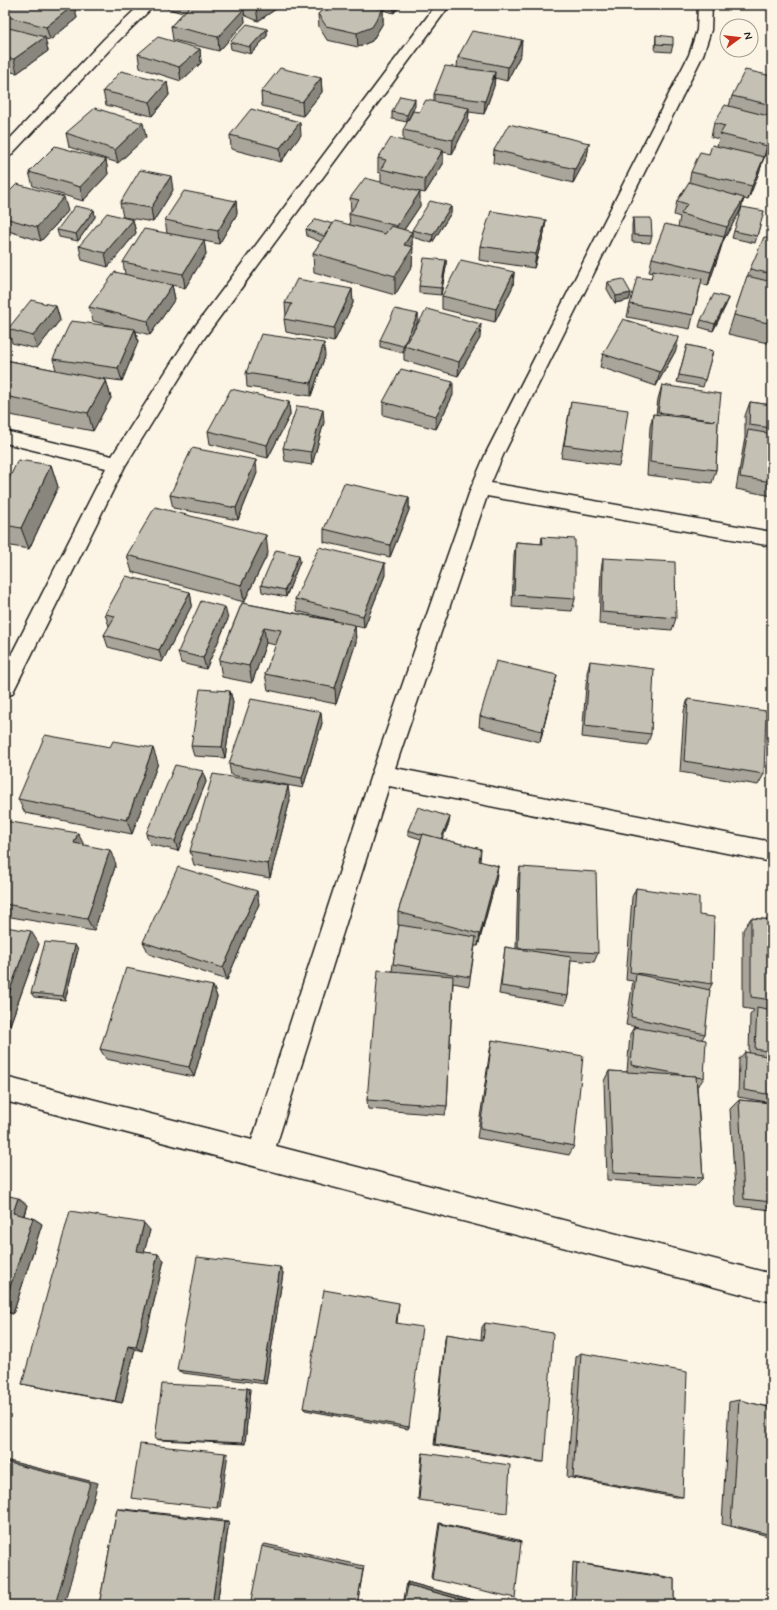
<svg xmlns="http://www.w3.org/2000/svg" width="777" height="1610" font-family="Mynerve,sans-serif">
<rect width="100%" height="100%" fill="#fcf5e5"/>
<filter id="ink" filterUnits="userSpaceOnUse"><feTurbulence type="fractalNoise" baseFrequency=".025" numOctaves="2"/><feDisplacementMap in="SourceGraphic" scale="8" xChannelSelector="R" yChannelSelector="G"/><feConvolveMatrix kernelMatrix="1 2 1 2 8 2 1 2 1" color-interpolation-filters="sRGB"/></filter>
<g filter="url(#ink)">
<g fill="none" stroke-linecap="round" stroke-linejoin="round">
<g stroke="#1c1c1c" stroke-width="3">
<g id="minor">
<polygon points="140,5 155,5 114,45 10,156 5,158 5,144 104,39"/>
<polygon points="436,5 450,5 205,337 125,466 12,694 5,696 5,667 106,468 5,443 5,431 112,456 193,329"/>
<polygon points="698,5 712,5 711,30 703,55 504,453 491,483 772,532 772,546 487,496 395,768 772,842 772,862 389,786 276,1146 772,1274 772,1302 5,1101 5,1077 252,1140 371,775 471,488 486,453 689,55 697,30"/>
</g>
</g>
<use href="#minor" fill="#fcf5e5" fill-rule="evenodd"/>
</g>
<g fill="#a9a59a" stroke="#1c1c1c">
<polygon points="5,5 94,5 91,7 74,6 77,18 50,40 45,39 48,51 17,73 5,71"/>
<polygon points="167,5 282,5 258,21 244,15 245,22 219,51 173,40 171,26 183,13 168,9"/>
<polygon points="328,5 401,5 394,13 383,10 383,23 372,41 358,47 327,40 319,27 318,14"/>
<polygon points="267,29 267,36 251,54 231,49 230,42"/>
<polygon points="656,35 673,45 671,52 655,51"/>
<polygon points="200,49 201,63 181,81 140,68 138,54"/>
<polygon points="521,54 507,81 495,78 494,86 484,114 469,112 468,122 452,154 443,152 443,164 425,193 415,191 420,206 404,230 412,232 412,230 451,206 451,213 432,243 412,237 412,266 395,295 314,272 313,253 321,242 307,236 306,229 333,224 350,225 349,214 351,211 350,198 381,182 381,173 378,172 378,158 403,141 403,130 419,112 434,101 434,94 457,67 458,57"/>
<polygon points="772,76 772,144 763,160 760,170 748,200 744,199 740,211 723,241 720,251 708,286 701,284 690,329 627,317 630,304 651,279 653,273 649,272 652,258 678,227 680,217 674,215 677,201 689,183 691,172 717,146 719,139 711,137 714,123 729,106 732,96"/>
<polygon points="321,78 322,92 303,116 262,106 261,92"/>
<polygon points="167,82 169,95 152,116 106,105 103,91"/>
<polygon points="415,106 407,122 392,119 392,112"/>
<polygon points="66,133 146,137 118,163 69,147"/>
<polygon points="230,135 301,135 281,162 231,149"/>
<polygon points="589,143 587,157 573,183 493,163 494,150"/>
<polygon points="106,160 108,174 83,201 33,186 29,172"/>
<polygon points="173,190 153,222 123,217 120,203"/>
<polygon points="5,196 68,211 41,241 5,230"/>
<polygon points="236,201 237,214 219,244 204,241 206,254 185,288 172,285 175,299 150,335 136,331 138,342 122,381 99,378 106,380 111,398 93,431 5,414 5,360 56,370 53,359 116,327 93,321 89,307 125,274 123,262 167,233 165,220"/>
<polygon points="94,210 95,217 78,241 59,237 57,230"/>
<polygon points="764,211 755,243 732,238 734,231"/>
<polygon points="633,218 652,236 650,243 632,242 632,225"/>
<polygon points="133,220 136,233 108,267 82,260 79,246"/>
<polygon points="546,220 544,233 534,268 479,260 480,246"/>
<polygon points="772,239 772,344 728,334 734,315 750,269"/>
<polygon points="446,260 446,267 441,295 419,293 419,286"/>
<polygon points="514,272 513,286 495,322 442,309 442,296"/>
<polygon points="608,282 631,293 629,300 615,303 607,289"/>
<polygon points="352,289 353,303 334,342 286,332 284,319 286,316 285,303"/>
<polygon points="728,298 726,305 713,331 699,327 701,320"/>
<polygon points="56,306 60,320 37,349 12,343 8,329"/>
<polygon points="418,314 418,321 413,331 480,338 458,376 404,360 404,351 403,353 380,347 380,340"/>
<polygon points="687,345 713,351 703,387 677,382"/>
<polygon points="676,350 656,386 600,367 603,354"/>
<polygon points="325,356 311,396 247,387 246,373"/>
<polygon points="662,385 718,421 716,470 712,483 647,475 650,427 653,414 656,415 658,399"/>
<polygon points="453,395 436,429 383,415 383,402"/>
<polygon points="289,402 290,415 268,458 210,444 208,431"/>
<polygon points="571,402 622,453 619,466 561,458"/>
<polygon points="750,402 772,405 772,496 736,489 744,443 745,438 745,416"/>
<polygon points="324,422 312,465 285,461 283,448"/>
<polygon points="51,465 58,487 29,549 5,545 5,485"/>
<polygon points="257,473 238,520 173,508 170,495"/>
<polygon points="409,497 409,510 390,557 324,542 324,529"/>
<polygon points="542,537 575,599 572,611 512,607 514,555 516,542 541,544"/>
<polygon points="268,553 244,602 132,572 127,555"/>
<polygon points="603,558 676,618 672,630 599,624 601,570"/>
<polygon points="300,561 286,597 262,592 261,585"/>
<polygon points="385,575 364,628 355,626 356,642 336,704 268,690 265,674 276,645 266,643 252,683 222,677 219,660 242,603 337,621 297,611 295,599"/>
<polygon points="190,592 192,605 162,662 108,647 104,635 110,626 109,626 105,614"/>
<polygon points="228,619 206,669 181,663 178,652"/>
<polygon points="590,661 651,734 647,745 582,737 587,673"/>
<polygon points="554,686 540,742 479,727 480,716"/>
<polygon points="230,691 233,702 225,758 194,756 191,746"/>
<polygon points="688,699 764,774 758,785 680,772 684,711"/>
<polygon points="322,723 303,788 231,775 229,764"/>
<polygon points="158,763 132,834 25,813 18,799"/>
<polygon points="203,771 206,782 178,851 150,844 146,834"/>
<polygon points="290,800 270,878 194,865 190,851"/>
<polygon points="5,821 84,845 116,864 94,931 5,916"/>
<polygon points="449,823 442,839 481,849 480,862 498,866 496,880 478,946 475,946 469,986 453,983 447,1106 445,1115 368,1109 367,1100 392,971 393,964 399,925 398,925 398,912 421,839 408,835 408,830"/>
<polygon points="520,867 598,953 594,962 571,960 568,996 565,1005 499,994 504,956 505,947 516,949 518,877"/>
<polygon points="636,888 699,915 712,984 709,990 705,1034 702,1039 704,1078 699,1085 697,1085 703,1178 695,1186 607,1180 604,1081 609,1071 627,1072 630,1034 634,1027 638,1027 626,1025 633,981 626,980 632,897"/>
<polygon points="259,904 227,980 149,954 143,942"/>
<polygon points="751,918 772,920 772,1103 738,1097 739,1059 745,1052 749,1053 750,1015 754,1010 743,1008 743,930"/>
<polygon points="5,927 39,944 10,1025 5,1024"/>
<polygon points="75,945 78,950 65,1000 34,997 31,993"/>
<polygon points="213,986 217,997 194,1077 106,1059 100,1049"/>
<polygon points="492,1040 574,1146 569,1155 477,1138 490,1050"/>
<polygon points="739,1100 772,1103 772,1210 736,1206 730,1109"/>
<polygon points="5,1195 27,1205 24,1216 33,1218 42,1224 13,1314 5,1312"/>
<polygon points="150,1230 144,1252 158,1254 164,1260 142,1351 135,1349 122,1403 32,1386 22,1384"/>
<polygon points="280,1267 283,1273 266,1384 183,1373 177,1370"/>
<polygon points="399,1303 397,1323 409,1427 408,1429 305,1410 303,1408"/>
<polygon points="485,1323 544,1462 540,1462 434,1445 445,1338 446,1334 481,1340 482,1327"/>
<polygon points="581,1353 683,1497 675,1497 567,1477 576,1357"/>
<polygon points="247,1388 250,1389 245,1444 160,1440 155,1439"/>
<polygon points="739,1400 772,1408 772,1537 722,1524 729,1402"/>
<polygon points="423,1453 507,1513 418,1499 422,1454"/>
<polygon points="117,1509 124,1509 229,1521 217,1605 99,1605"/>
<polygon points="439,1523 519,1540 521,1542 432,1579 431,1577"/>
<polygon points="265,1544 364,1566 357,1605 262,1546"/>
<polygon points="573,1562 668,1577 674,1579 674,1605 571,1605"/>
<polygon points="407,1582 491,1605 403,1605"/>
</g>
<g fill="#89867d" stroke="#1c1c1c">
<polygon points="10,5 17,5 5,12"/>
<polygon points="74,5 77,18 50,40 46,27"/>
<polygon points="260,5 282,5 258,21 256,7"/>
<polygon points="394,5 401,5 394,13"/>
<polygon points="244,9 245,22 219,51 218,37"/>
<polygon points="383,9 383,23 372,41 358,47 357,33"/>
<polygon points="267,29 267,36 251,54 250,47"/>
<polygon points="45,37 48,51 17,73 14,59"/>
<polygon points="522,40 521,54 507,81 508,67"/>
<polygon points="200,49 201,63 181,81 179,67"/>
<polygon points="495,72 494,86 484,114 485,101"/>
<polygon points="8,75 11,89 5,94 5,77"/>
<polygon points="321,78 322,92 303,116 302,102"/>
<polygon points="167,82 169,95 152,116 150,102"/>
<polygon points="415,99 415,106 407,122 407,115"/>
<polygon points="469,108 468,122 452,154 453,140"/>
<polygon points="300,122 301,135 281,162 280,148"/>
<polygon points="143,123 146,137 118,163 115,150"/>
<polygon points="772,137 772,144 763,160 767,146"/>
<polygon points="589,143 587,157 573,183 575,169"/>
<polygon points="443,150 443,164 425,193 425,179"/>
<polygon points="764,157 760,170 748,200 752,186"/>
<polygon points="106,160 108,174 83,201 80,187"/>
<polygon points="171,176 173,190 153,222 151,208"/>
<polygon points="420,192 420,206 397,240 397,226"/>
<polygon points="64,197 68,211 41,241 37,227"/>
<polygon points="744,198 740,211 723,241 727,227"/>
<polygon points="236,201 237,214 219,244 218,231"/>
<polygon points="451,206 451,213 432,243 433,235"/>
<polygon points="94,210 95,217 78,241 76,234"/>
<polygon points="133,220 136,233 108,267 105,253"/>
<polygon points="546,220 544,233 534,268 536,254"/>
<polygon points="412,232 412,249 413,247 412,266 395,295 395,276 404,245"/>
<polygon points="724,237 720,251 708,286 711,272"/>
<polygon points="204,240 206,254 185,288 183,274"/>
<polygon points="446,260 446,267 441,295 441,288"/>
<polygon points="514,272 513,286 495,322 496,309"/>
<polygon points="172,285 175,299 150,335 148,321"/>
<polygon points="352,289 353,303 334,342 334,328"/>
<polygon points="631,293 629,300 615,303 616,296"/>
<polygon points="728,298 726,305 713,331 715,324"/>
<polygon points="56,306 60,320 37,349 33,336"/>
<polygon points="418,314 418,321 406,347 404,346 404,351 403,353 403,346"/>
<polygon points="481,324 480,338 458,376 459,362"/>
<polygon points="135,329 138,342 122,381 118,368"/>
<polygon points="679,337 676,350 656,386 660,372"/>
<polygon points="324,343 325,356 311,396 311,383"/>
<polygon points="106,380 111,398 93,431 88,413"/>
<polygon points="453,382 453,395 436,429 436,416"/>
<polygon points="289,402 290,415 268,458 267,445"/>
<polygon points="323,409 324,422 312,465 311,452"/>
<polygon points="256,460 257,473 238,520 236,508"/>
<polygon points="51,465 58,487 29,549 21,528"/>
<polygon points="409,497 409,510 390,557 390,545"/>
<polygon points="266,535 268,553 244,602 241,585"/>
<polygon points="299,555 300,561 286,597 285,590"/>
<polygon points="385,563 385,575 364,628 363,616"/>
<polygon points="190,592 192,605 162,662 159,650"/>
<polygon points="225,607 228,619 206,669 203,658"/>
<polygon points="355,625 356,642 336,704 335,688"/>
<polygon points="264,627 266,643 252,683 249,666"/>
<polygon points="557,675 554,686 540,742 542,731"/>
<polygon points="230,691 233,702 225,758 222,747"/>
<polygon points="321,712 322,723 303,788 302,778"/>
<polygon points="153,748 158,763 132,834 127,820"/>
<polygon points="203,771 206,782 178,851 175,841"/>
<polygon points="288,786 290,800 270,878 268,864"/>
<polygon points="450,817 449,823 439,846 440,840"/>
<polygon points="78,833 85,847 74,843"/>
<polygon points="110,850 116,864 94,931 87,919"/>
<polygon points="498,866 496,880 478,946 480,934"/>
<polygon points="257,891 259,904 227,980 223,968"/>
<polygon points="31,931 39,944 10,1025 5,1018 5,1004"/>
<polygon points="75,945 78,950 65,1000 63,996"/>
<polygon points="213,986 217,997 194,1077 189,1067"/>
<polygon points="18,1198 27,1205 22,1220 13,1213"/>
<polygon points="33,1218 42,1224 13,1314 5,1310 5,1302"/>
<polygon points="144,1223 150,1230 143,1257 137,1251"/>
<polygon points="158,1254 164,1260 142,1351 136,1347"/>
<polygon points="280,1267 283,1273 266,1384 263,1381"/>
<polygon points="128,1346 135,1349 122,1403 115,1401"/>
<polygon points="247,1388 250,1389 245,1444 242,1443"/>
<polygon points="225,1453 228,1454 220,1507 217,1508"/>
<polygon points="5,1460 98,1483 64,1605 55,1605 5,1462"/>
<polygon points="229,1521 217,1605 212,1605 224,1522"/>
<polygon points="407,1582 491,1605 481,1605 408,1585"/>
</g>
<g fill="#c4c0b3" stroke="#1c1c1c">
<polygon points="5,5 10,5 5,12"/>
<polygon points="14,5 74,5 46,27 5,16 5,13"/>
<polygon points="191,5 228,5 244,9 218,37 171,26"/>
<polygon points="251,5 260,5 256,7"/>
<polygon points="328,5 367,5 383,9 372,27 357,33 326,26 318,14"/>
<polygon points="247,24 267,29 250,47 230,42"/>
<polygon points="5,27 45,37 14,59 5,58"/>
<polygon points="472,31 522,40 508,67 458,57"/>
<polygon points="656,35 673,37 673,45 656,44"/>
<polygon points="158,37 200,49 179,67 138,54"/>
<polygon points="445,66 495,72 485,101 434,94"/>
<polygon points="280,68 321,78 302,102 261,92"/>
<polygon points="745,70 772,76 772,105 732,96"/>
<polygon points="121,71 167,82 150,102 103,91"/>
<polygon points="400,96 415,99 407,115 392,112"/>
<polygon points="426,100 469,108 453,140 403,130 413,111 419,112"/>
<polygon points="725,105 772,117 772,137 767,146 720,134 725,126 714,123"/>
<polygon points="95,108 143,123 115,150 66,133"/>
<polygon points="251,109 300,122 280,148 230,135"/>
<polygon points="509,124 589,143 575,169 494,150"/>
<polygon points="391,138 443,150 425,179 381,169 386,160 378,158"/>
<polygon points="712,145 764,157 752,186 691,172 700,152 709,154"/>
<polygon points="55,146 106,160 80,187 29,172"/>
<polygon points="140,170 171,176 151,208 120,203"/>
<polygon points="365,178 420,192 397,226 349,214 359,200 350,198"/>
<polygon points="689,182 744,198 727,227 681,214 687,204 677,201"/>
<polygon points="17,184 64,197 37,227 5,218 5,196"/>
<polygon points="184,191 236,201 218,231 165,220"/>
<polygon points="430,201 451,206 433,235 412,230"/>
<polygon points="75,206 94,210 76,234 57,230"/>
<polygon points="742,207 764,211 757,236 734,231"/>
<polygon points="491,211 546,220 536,254 480,246"/>
<polygon points="107,213 133,220 105,253 79,246"/>
<polygon points="633,218 651,218 652,236 634,235"/>
<polygon points="316,219 333,224 324,236 306,229"/>
<polygon points="335,221 385,234 391,226 412,232 404,245 413,247 395,276 313,253"/>
<polygon points="665,224 724,237 711,272 652,258"/>
<polygon points="144,229 204,240 183,274 123,262"/>
<polygon points="764,237 772,239 772,274 750,269"/>
<polygon points="424,258 446,260 441,288 419,286"/>
<polygon points="461,260 514,272 496,309 442,296"/>
<polygon points="653,270 702,279 693,315 630,304 637,277 651,279"/>
<polygon points="115,272 172,285 148,321 89,307"/>
<polygon points="747,276 772,282 772,324 734,315"/>
<polygon points="297,279 352,289 334,328 284,319 292,304 285,303"/>
<polygon points="623,279 631,293 616,296 608,282"/>
<polygon points="714,294 728,298 715,324 701,320"/>
<polygon points="31,300 56,306 33,336 8,329"/>
<polygon points="395,309 418,314 403,346 380,340"/>
<polygon points="427,309 481,324 459,362 404,346"/>
<polygon points="623,319 679,337 660,372 603,354"/>
<polygon points="71,321 135,329 118,368 53,359"/>
<polygon points="261,334 324,343 311,383 246,373"/>
<polygon points="687,345 713,351 705,380 679,375"/>
<polygon points="5,360 106,380 88,413 5,396"/>
<polygon points="401,369 453,382 436,416 383,402"/>
<polygon points="662,385 721,394 718,421 716,470 650,462 653,414 715,421 658,412"/>
<polygon points="231,389 289,402 267,445 208,431"/>
<polygon points="571,402 628,410 622,453 564,445"/>
<polygon points="750,402 772,405 772,428 749,425"/>
<polygon points="297,406 323,409 311,452 283,448"/>
<polygon points="748,430 772,434 772,482 740,477"/>
<polygon points="192,448 256,460 236,508 170,495"/>
<polygon points="18,460 51,465 21,528 5,525 5,485 6,485"/>
<polygon points="344,483 409,497 390,545 324,529"/>
<polygon points="155,507 266,535 241,585 127,555"/>
<polygon points="542,537 575,539 575,599 514,595 516,542 543,544"/>
<polygon points="319,547 385,563 363,616 295,599"/>
<polygon points="276,550 299,555 285,590 261,585"/>
<polygon points="603,558 675,562 676,618 602,612"/>
<polygon points="126,576 190,592 159,650 104,635 115,616 105,614"/>
<polygon points="201,601 225,607 203,658 178,652"/>
<polygon points="242,603 355,625 335,688 265,674 281,630 264,627 249,666 219,660"/>
<polygon points="496,661 557,675 542,731 480,716"/>
<polygon points="590,661 654,669 651,734 585,726"/>
<polygon points="200,689 230,691 222,747 191,746"/>
<polygon points="251,699 321,712 302,778 229,764"/>
<polygon points="688,699 766,711 764,774 684,761"/>
<polygon points="45,735 110,747 113,741 153,748 127,820 18,799"/>
<polygon points="175,765 203,771 175,841 146,834"/>
<polygon points="213,774 288,786 268,864 190,851"/>
<polygon points="418,807 450,817 441,839 423,834 423,835 408,830"/>
<polygon points="5,821 78,833 74,843 110,850 87,919 5,904"/>
<polygon points="423,834 481,849 479,861 498,866 480,934 398,912"/>
<polygon points="178,867 257,891 223,968 143,942"/>
<polygon points="520,867 596,872 598,953 518,948"/>
<polygon points="636,888 699,897 699,915 714,917 712,984 630,972"/>
<polygon points="751,918 772,920 772,1000 751,997"/>
<polygon points="399,925 476,937 470,977 393,964"/>
<polygon points="5,927 31,931 5,1004"/>
<polygon points="45,942 75,945 63,996 31,993"/>
<polygon points="505,947 571,957 568,996 501,986"/>
<polygon points="126,968 213,986 189,1067 100,1049"/>
<polygon points="378,970 453,976 447,1106 367,1100"/>
<polygon points="636,974 710,990 705,1034 631,1017"/>
<polygon points="757,1007 772,1010 772,1052 755,1049"/>
<polygon points="634,1027 706,1040 704,1078 696,1077 696,1076 690,1076 631,1065"/>
<polygon points="492,1040 583,1056 574,1146 480,1129"/>
<polygon points="745,1052 772,1057 772,1095 744,1090"/>
<polygon points="609,1071 696,1076 703,1178 613,1173"/>
<polygon points="739,1100 772,1103 772,1202 744,1199"/>
<polygon points="5,1195 18,1198 13,1213 33,1218 5,1302"/>
<polygon points="70,1211 144,1223 137,1251 158,1254 136,1347 128,1346 115,1401 22,1384"/>
<polygon points="197,1257 280,1267 263,1381 177,1370"/>
<polygon points="324,1290 399,1303 396,1323 422,1327 409,1427 303,1408"/>
<polygon points="485,1323 553,1333 544,1462 435,1444 446,1334 483,1340"/>
<polygon points="581,1353 687,1372 683,1497 573,1477"/>
<polygon points="162,1384 247,1388 242,1443 155,1439"/>
<polygon points="739,1400 772,1408 772,1535 731,1525"/>
<polygon points="140,1444 225,1453 217,1508 131,1498"/>
<polygon points="423,1453 510,1465 507,1513 419,1500"/>
<polygon points="5,1462 90,1483 55,1605 9,1605 5,1604"/>
<polygon points="117,1509 224,1522 212,1605 99,1605"/>
<polygon points="440,1524 521,1542 515,1598 432,1579"/>
<polygon points="262,1546 363,1569 357,1605 250,1605"/>
<polygon points="577,1563 674,1579 674,1605 575,1605"/>
<polygon points="408,1585 481,1605 404,1605"/>
</g>
</g>
<rect width="777" height="1610" fill="none" stroke="#fcf5e5" stroke-width="20"/>
<rect x="10" y="10" width="757" height="1590" fill="none" stroke="#1c1c1c" stroke-width="1.5" filter="url(#ink)"/>
<g transform="translate(739 38) rotate(75)"><circle r="19" fill="#fcf5e5" stroke="#a29e95"/>
<path d="M0-3L7 15L0 10L-7 15Z" fill="#c8321e"/>
<text y="-6" font-size="11" font-weight="bold" text-anchor="middle" fill="#1c1c1c">N</text>
</g>
</svg>
